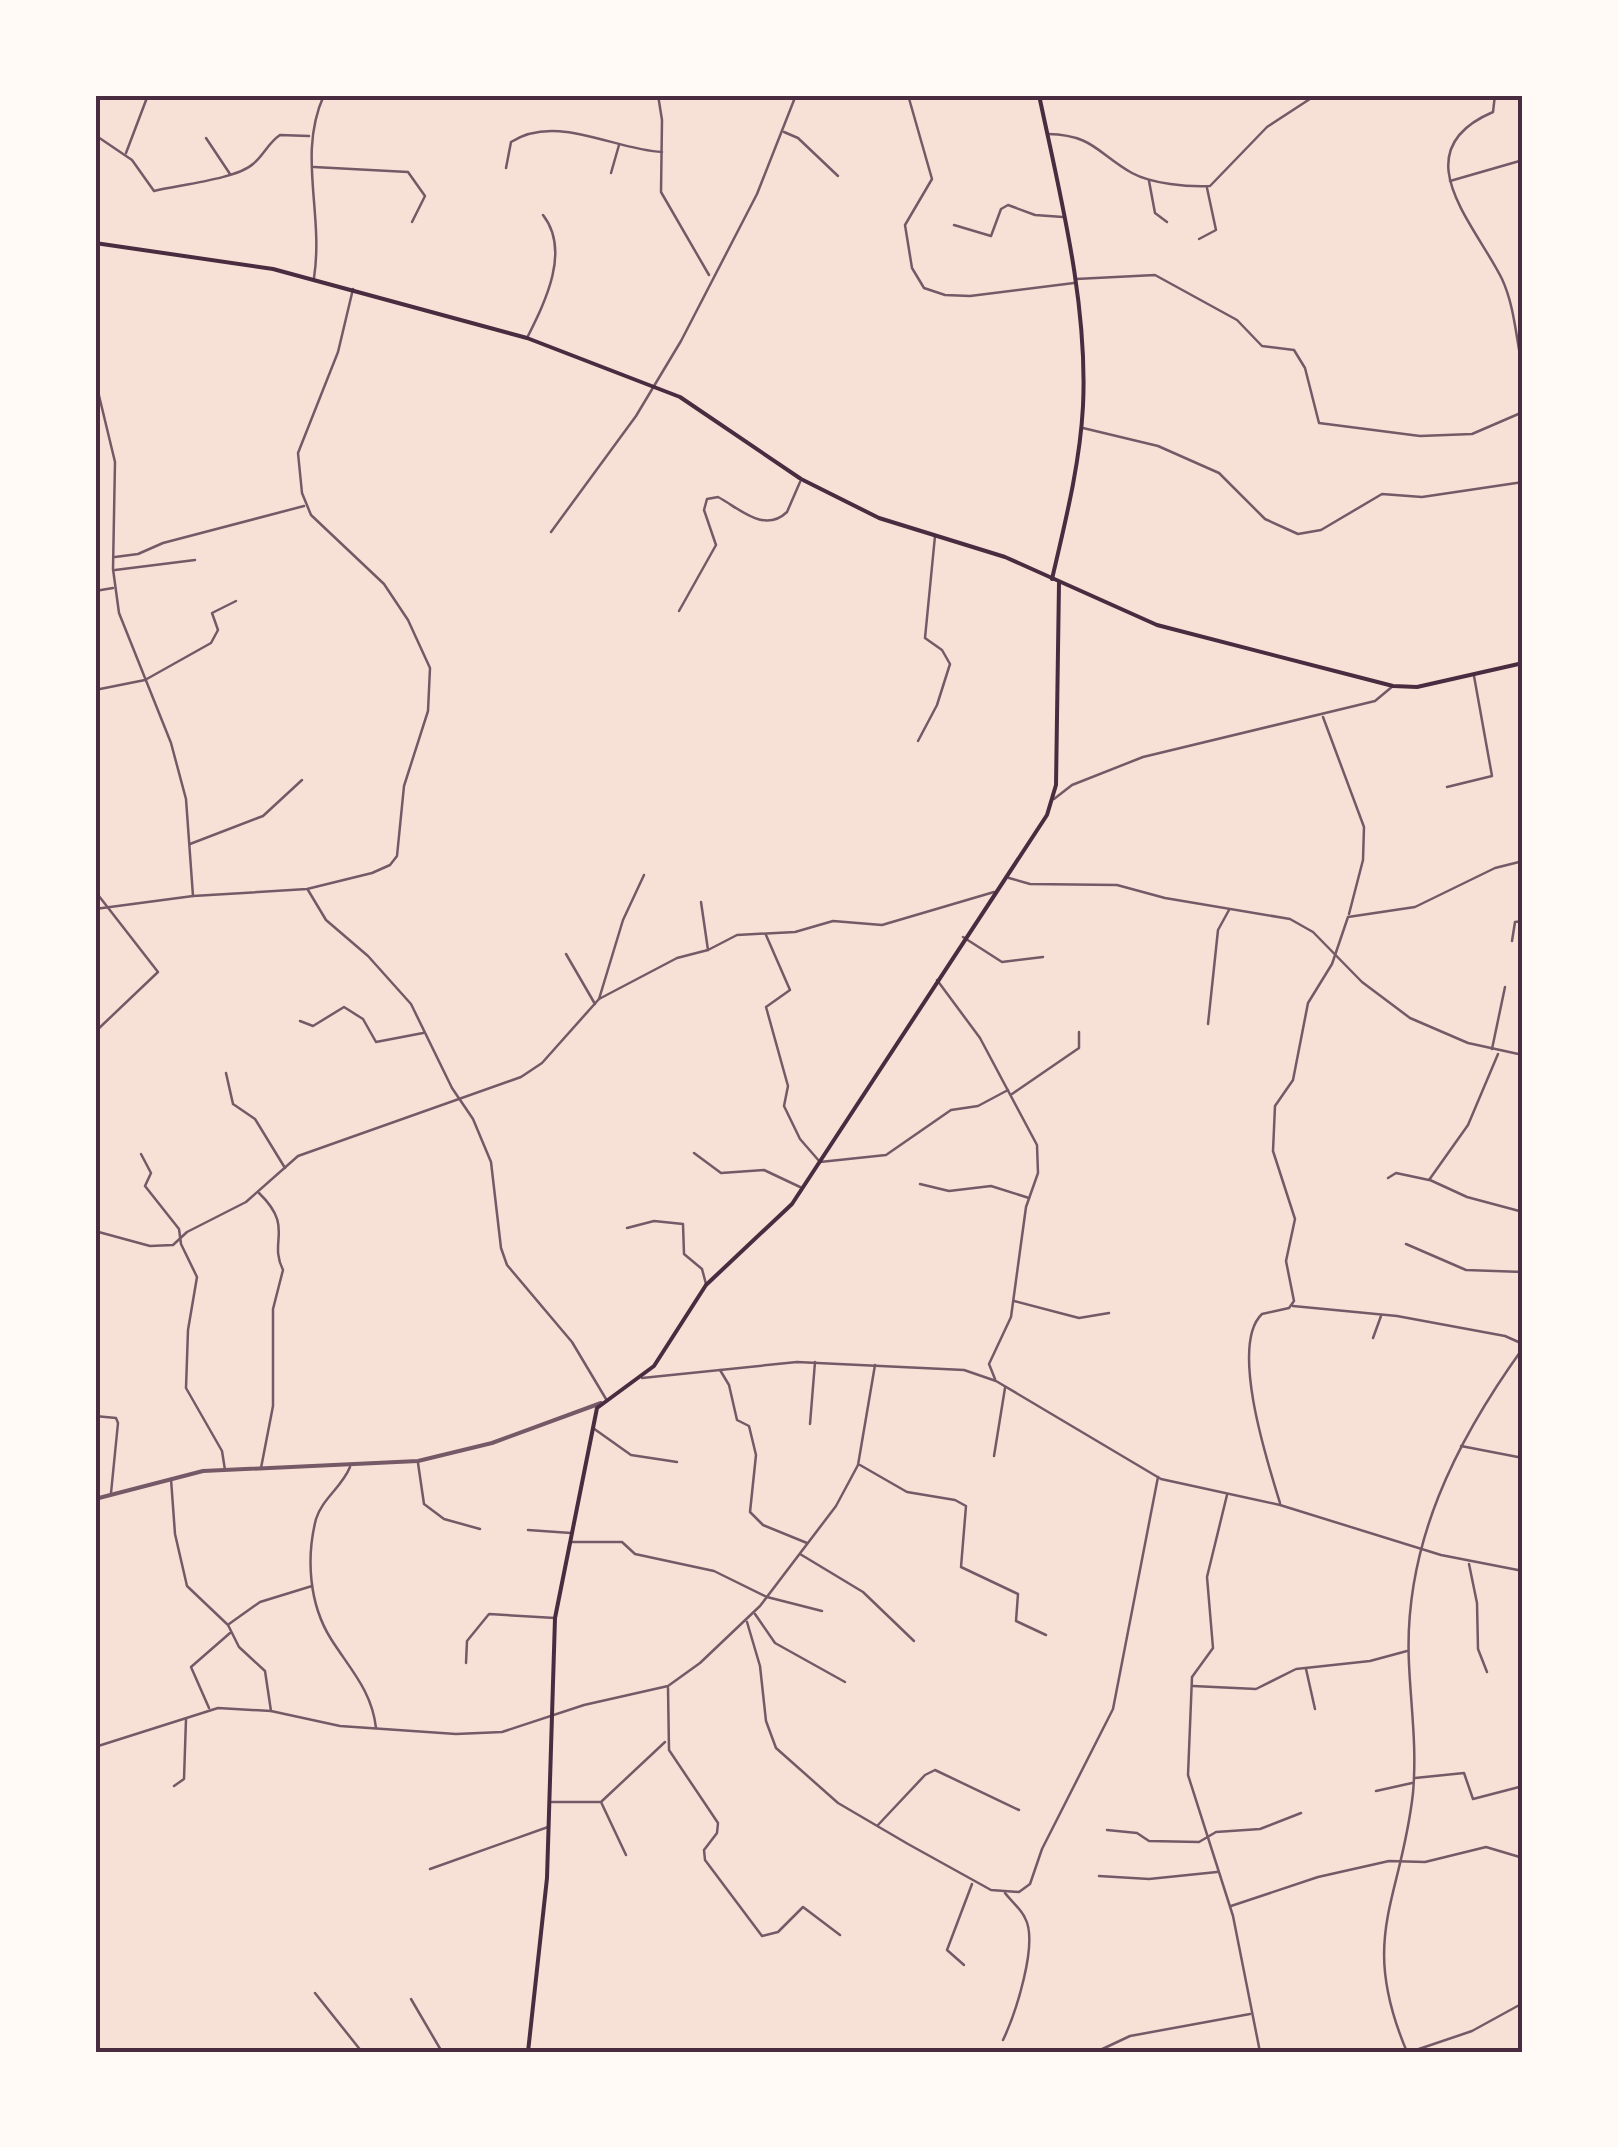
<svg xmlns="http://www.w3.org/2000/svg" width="1618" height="2147" font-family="'Roboto Condensed',sans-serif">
<rect width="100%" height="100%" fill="#f7e1d7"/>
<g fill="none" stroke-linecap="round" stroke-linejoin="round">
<g stroke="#755966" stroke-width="2.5">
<polyline points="658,95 662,120 661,192 709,275"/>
<polyline points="908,95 932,179 905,225 912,268 924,288 945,295 970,296 1074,283"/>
<path d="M1495,95L1493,112C1401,151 1475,224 1502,279C1515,307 1516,340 1523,370"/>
<polyline points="784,132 798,138 838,176"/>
<path d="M1048,134C1093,135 1097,153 1132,173C1152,184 1188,187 1210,186L1267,127L1316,95"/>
<path d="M95,135L132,160L154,191C177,185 237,179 253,164C264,155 268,143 280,135L309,136"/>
<polyline points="206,138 230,174"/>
<polyline points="126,153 148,95"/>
<polyline points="314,167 408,172 425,196 412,222"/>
<path d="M506,168L511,142C556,113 615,150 662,152"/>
<polyline points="611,173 619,145"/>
<polyline points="1149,181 1155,213 1167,222"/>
<polyline points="1450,181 1523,160"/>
<polyline points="954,225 991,236 1001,209 1008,205 1035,215 1063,217"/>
<polyline points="1199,239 1216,230 1207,188"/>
<path d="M314,278C324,212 297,155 324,95"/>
<polyline points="1076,279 1155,275 1237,320 1262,346 1294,350 1305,368 1319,423 1420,436 1472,434 1523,412"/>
<path d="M527,338C545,302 571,251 543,215"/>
<polyline points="95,379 115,462 113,569 119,613 171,743 186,799 193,896"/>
<polyline points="1083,428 1158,446 1219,473 1265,519 1298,534 1321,530 1382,494 1422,497 1523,482"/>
<polyline points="551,532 636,416 681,341 757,194 796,95"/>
<polyline points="115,557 138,554 163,543 304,506"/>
<polyline points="115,570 195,560"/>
<polyline points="95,591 113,588"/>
<path d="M679,611L716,545L704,510L707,499L718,497C739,508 764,534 787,512L800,482"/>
<polyline points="95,690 145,680 211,643 218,630 212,613 236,601"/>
<polyline points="1323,717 1364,827 1363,860 1349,914"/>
<polyline points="918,741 937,705 950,664 942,650 925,638 935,536"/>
<polyline points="1447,787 1492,776 1474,676"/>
<polyline points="1054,799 1072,785 1143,757 1375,701 1393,686"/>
<polyline points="190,844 263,816 302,780"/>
<polyline points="1009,878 1030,884 1117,885 1165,898 1290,919 1313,932 1362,982 1410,1018 1468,1043 1523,1055"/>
<polyline points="308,890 326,920 368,956 411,1004 452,1088 473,1119 491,1162 501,1248 507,1265 572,1342 606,1399"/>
<polyline points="95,891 158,972 95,1032"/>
<polyline points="701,902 708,950"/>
<polyline points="95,909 193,896 307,889 372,873 390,865 397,856 404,786 428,711 430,668 408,620 384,584 311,515 302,493 298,453 338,352 353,289"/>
<polyline points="766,935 790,990 766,1007 788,1086 784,1106 800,1139 820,1162 886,1155 951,1110 978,1106 1008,1090"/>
<polyline points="963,937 1002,962 1043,957"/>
<polyline points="1512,941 1515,922 1523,921"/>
<polyline points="566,954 595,1004"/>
<polyline points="937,980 980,1038 1037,1145 1038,1173 1026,1207 1011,1317 989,1364 995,1379"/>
<polyline points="599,999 623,920 644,875"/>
<polyline points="300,1021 313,1026 344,1007 363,1019 376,1042 423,1033"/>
<polyline points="1208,1024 1218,930 1229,910"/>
<polyline points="1492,1049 1505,987"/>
<polyline points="226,1073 233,1104 255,1119 285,1168"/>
<polyline points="1012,1094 1079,1048 1079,1032"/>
<polyline points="694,1153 721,1173 764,1170 800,1187"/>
<polyline points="141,1154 151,1173 145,1186 179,1229 181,1244 197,1277 188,1330 186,1388 222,1451 225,1470"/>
<polyline points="1388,1178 1396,1173 1429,1180 1468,1125 1498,1054"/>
<polyline points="1430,1180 1467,1197 1523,1212"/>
<polyline points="920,1184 949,1191 991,1186 1029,1198"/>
<path d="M259,1193C295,1228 268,1240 283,1270L273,1309V1406L261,1468"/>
<polyline points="627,1228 654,1221 683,1224 684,1254 702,1269 706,1284"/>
<polyline points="95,1231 150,1246 173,1245 187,1232 246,1202 298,1156 521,1077 542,1063 599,999 677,958 708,950 737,935 795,932 833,921 882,925 994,892"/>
<polyline points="1406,1244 1466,1270 1523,1272"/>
<polyline points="1014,1301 1079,1318 1109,1313"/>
<polyline points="1293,1306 1397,1316 1505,1336 1523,1344"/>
<polyline points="1373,1338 1381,1316"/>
<polyline points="720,1370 729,1385 737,1420 749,1426 756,1455 750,1512 763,1525 807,1543"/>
<polyline points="642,1378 797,1362 964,1370 996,1381 1161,1479 1280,1505 1441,1555 1523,1571"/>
<polyline points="95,1416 116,1418 118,1423 111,1493"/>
<polyline points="810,1424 815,1362"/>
<polyline points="593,1428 631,1455 677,1462"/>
<polyline points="1461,1446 1523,1458"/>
<polyline points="994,1456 1005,1388"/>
<polyline points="418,1463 424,1504 444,1519 480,1529"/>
<polyline points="860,1465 907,1492 955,1500 966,1506 961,1567 1018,1594 1016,1621 1046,1635"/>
<path d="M350,1467C342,1487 322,1499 316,1519C306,1558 309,1604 331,1639C350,1669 372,1691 376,1728"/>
<polyline points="171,1479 175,1534 187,1586 228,1625 239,1647 265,1671 271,1711"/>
<polyline points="1227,1495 1207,1577 1213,1648 1192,1677 1188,1775 1233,1916 1260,2052"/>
<path d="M1280,1503C1268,1464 1229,1345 1262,1314L1289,1308L1294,1301L1286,1261L1295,1219L1273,1151L1275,1106L1293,1080L1308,1003L1332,964L1348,917L1415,907L1495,868L1523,861"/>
<polyline points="528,1530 571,1533"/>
<polyline points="571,1542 622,1542 635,1554 714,1571 767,1597 822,1611"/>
<polyline points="800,1554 863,1592 914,1641"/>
<polyline points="1469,1564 1477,1603 1478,1649 1487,1672"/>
<polyline points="755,1614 775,1643 845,1682"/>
<polyline points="747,1622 760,1666 766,1721 776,1748 838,1803 908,1844 991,1890 1019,1892 1030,1884 1042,1849 1113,1709 1158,1477"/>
<polyline points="229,1624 260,1602 312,1586"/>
<polyline points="466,1663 467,1641 489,1614 555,1618"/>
<polyline points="1306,1669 1315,1709"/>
<polyline points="1193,1686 1256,1689 1296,1669 1370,1661 1407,1651"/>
<polyline points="668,1688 669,1750 718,1823 717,1833 704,1850 705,1860 762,1936 778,1932 803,1907 840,1935"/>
<polyline points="209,1708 191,1667 230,1633"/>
<polyline points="95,1747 218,1708 271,1711 340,1726 456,1734 502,1732 584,1705 668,1686 700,1663 760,1606 836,1506 858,1465 875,1365"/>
<polyline points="1415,1778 1464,1773 1473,1799 1523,1786"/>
<polyline points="174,1786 184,1779 186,1719"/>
<polyline points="1376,1791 1412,1783"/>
<polyline points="602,1801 665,1742"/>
<polyline points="552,1802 601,1802 626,1855"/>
<polyline points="878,1825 925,1775 935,1770 1019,1810"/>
<polyline points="1107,1830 1137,1833 1149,1841 1199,1842 1216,1832 1260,1829 1301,1813"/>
<polyline points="430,1869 548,1827"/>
<polyline points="1099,1876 1149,1879 1217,1872"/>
<polyline points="1231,1906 1318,1877 1389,1861 1425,1862 1486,1847 1523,1858"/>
<polyline points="964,1965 947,1950 972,1884"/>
<polyline points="315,1993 362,2052"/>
<polyline points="411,1999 442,2052"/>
<path d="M1003,2040C1015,2015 1039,1943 1025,1918C1021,1909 1011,1901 1005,1893"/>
<polyline points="1096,2052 1130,2036 1250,2014"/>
<path d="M1407,2052C1358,1936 1401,1902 1413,1793C1417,1747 1411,1708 1409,1664C1403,1545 1456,1441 1523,1348"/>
<polyline points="1410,2052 1472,2031 1523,2003"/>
</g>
<polyline stroke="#755966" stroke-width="4" points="95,1499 203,1471 418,1461 492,1443 601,1403"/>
<g stroke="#4a2c40" stroke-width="4">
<path d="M1039,95C1060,195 1088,303 1083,406C1080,464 1065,523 1052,579"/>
<polyline points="95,243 273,269 527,338 680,397 801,479 879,518 1005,557 1157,625 1393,686 1417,687 1523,663"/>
<polyline points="528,2052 547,1878 555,1618 597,1408 654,1366 706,1285 792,1204 1047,815 1056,785 1059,583"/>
</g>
</g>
<rect width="1618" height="2147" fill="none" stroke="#fffaf5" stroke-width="195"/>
<rect x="98" y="98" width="1422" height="1952" fill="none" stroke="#4a2c40" stroke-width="4"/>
</svg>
